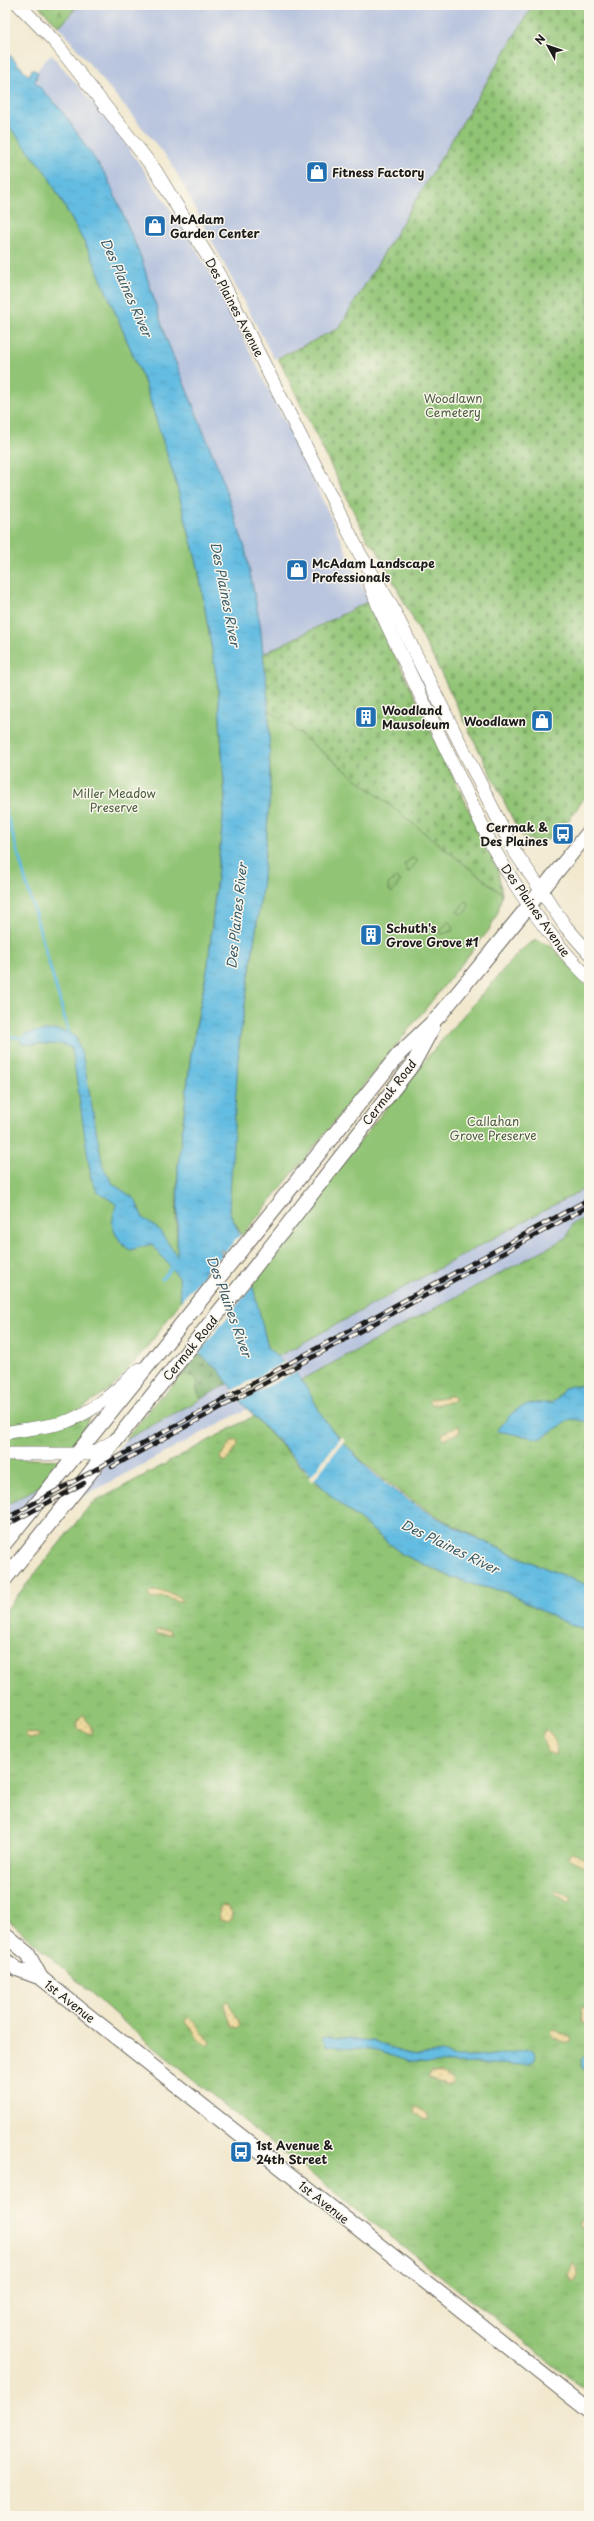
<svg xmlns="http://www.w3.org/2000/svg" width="594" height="2521" font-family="'Playpen Sans',sans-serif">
<defs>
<pattern id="grass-tufts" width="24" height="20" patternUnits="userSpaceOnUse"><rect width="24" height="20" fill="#91c475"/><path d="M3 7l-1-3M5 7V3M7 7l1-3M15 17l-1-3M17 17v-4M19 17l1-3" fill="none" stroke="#7ca865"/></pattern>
<pattern id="forest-firs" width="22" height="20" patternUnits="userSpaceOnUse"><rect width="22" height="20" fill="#74aa66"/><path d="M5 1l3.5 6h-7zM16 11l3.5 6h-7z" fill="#5e8a53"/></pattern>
<pattern id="sand-dots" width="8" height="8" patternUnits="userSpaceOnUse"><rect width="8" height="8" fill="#eeda9e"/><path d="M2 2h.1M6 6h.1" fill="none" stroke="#ccba88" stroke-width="1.8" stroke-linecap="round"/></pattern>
<pattern id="cemetery-stones" width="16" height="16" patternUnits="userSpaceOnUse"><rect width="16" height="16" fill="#91c475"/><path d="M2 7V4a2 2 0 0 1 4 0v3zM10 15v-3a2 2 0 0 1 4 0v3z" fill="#7ca865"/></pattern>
<pattern id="garden-furrows" width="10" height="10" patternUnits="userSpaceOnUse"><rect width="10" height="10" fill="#91c475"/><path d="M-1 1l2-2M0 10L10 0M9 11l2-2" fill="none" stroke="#7ca865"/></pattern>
<pattern id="water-ripples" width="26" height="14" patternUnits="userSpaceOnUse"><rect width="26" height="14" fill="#64bce1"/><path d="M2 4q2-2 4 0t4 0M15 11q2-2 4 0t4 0" fill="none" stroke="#56a1c0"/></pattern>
</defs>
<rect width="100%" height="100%" fill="#fbf7ec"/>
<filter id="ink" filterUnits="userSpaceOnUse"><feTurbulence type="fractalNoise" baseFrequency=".025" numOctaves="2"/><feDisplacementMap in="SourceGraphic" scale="8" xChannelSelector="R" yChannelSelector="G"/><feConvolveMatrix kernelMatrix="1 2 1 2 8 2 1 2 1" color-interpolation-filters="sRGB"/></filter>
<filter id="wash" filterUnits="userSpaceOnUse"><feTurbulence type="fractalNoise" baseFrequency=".012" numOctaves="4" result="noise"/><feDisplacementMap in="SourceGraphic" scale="16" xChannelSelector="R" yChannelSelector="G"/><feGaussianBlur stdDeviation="0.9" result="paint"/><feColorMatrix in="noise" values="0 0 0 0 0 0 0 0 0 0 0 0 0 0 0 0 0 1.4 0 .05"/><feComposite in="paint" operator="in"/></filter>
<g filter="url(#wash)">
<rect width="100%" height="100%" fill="#f1e8ce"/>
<g fill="#b9c5de">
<polygon points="78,5 533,5 339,328 274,359 170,161 58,26 65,21"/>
<polygon points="51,54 119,134 189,237 219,289 313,479 369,601 263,654 260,622 219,470 166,338 141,257 107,177 62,111 34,82 39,68"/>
<polygon points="589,1186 589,1215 572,1224 566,1238 301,1380 291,1366 277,1357"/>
<polygon points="229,1383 247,1409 78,1499 125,1440"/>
<polygon points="42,1485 5,1533 5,1506"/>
</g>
<g fill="url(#grass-tufts)" stroke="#567048">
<path d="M589,1215V1586C489,1545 396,1509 326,1422C316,1410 309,1394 301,1380L566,1238L572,1224Z"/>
<polygon points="184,1372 198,1381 197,1390 201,1399 125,1440 161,1395 163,1396"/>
<polygon points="91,1416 71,1449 24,1446 5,1449 5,1437"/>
<polygon points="254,1416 307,1473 332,1497 402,1554 449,1576 474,1585 507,1592 562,1621 589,1632 589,2393 238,2116 133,2030 5,1917 5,1611 91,1504"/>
</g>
<polygon fill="url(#forest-firs)" stroke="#486341" points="199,1354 218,1369 229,1383 201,1399 197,1390 198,1381 184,1372"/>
<g fill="url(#sand-dots)" stroke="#857b5d">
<polygon points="451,1396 454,1397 454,1401 434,1405 428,1402 431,1399"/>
<polygon points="459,1426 460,1432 445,1439 442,1436 443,1433"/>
<polygon points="237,1440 238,1445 226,1462 222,1461 220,1457 232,1441"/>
<polygon points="152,1591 162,1591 179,1596 182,1602 163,1597 151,1599 148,1593"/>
<polygon points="157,1630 169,1630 172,1634 157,1634 155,1632"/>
<polygon points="83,1714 92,1729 91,1734 78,1729 77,1722"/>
<path d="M545,1730C553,1732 560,1748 555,1755L547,1752L542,1736Z"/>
<polygon points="26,1733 38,1734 39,1737 30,1739 25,1736"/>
<polygon points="573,1853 589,1861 589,1868 569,1859 569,1856"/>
<polygon points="555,1890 570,1897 572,1899 570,1903 555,1894"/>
<polygon points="222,1905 227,1906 232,1912 231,1920 228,1922 220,1920 219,1910"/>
<polygon points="228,2001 240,2024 237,2028 232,2027 224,2005 224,2003"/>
<polygon points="584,2007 588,2014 589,2022 585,2024 582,2022 581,2008"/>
<polygon points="188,2016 211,2042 209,2046 201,2041 185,2022"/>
<polygon points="553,2029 571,2038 571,2042 566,2043 553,2037 550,2032"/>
<polygon points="431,2072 441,2073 452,2080 453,2084 447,2085 429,2079"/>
<polygon points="415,2107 427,2112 429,2120 422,2119 414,2111"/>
<polygon points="586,2214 589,2219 580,2228 578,2224"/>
<polygon points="572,2263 577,2269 576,2279 572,2281 568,2275"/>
</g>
<g fill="url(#cemetery-stones)" stroke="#567048">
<polygon points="38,5 78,5 65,21 58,26"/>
<path d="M533,5H589V792C572,813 549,861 520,834L441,673L376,548L368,541L278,358L339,328Z"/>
<polygon points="369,601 498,870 502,894 269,710 263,654"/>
</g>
<g fill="#91c475" stroke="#567048">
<polygon points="5,121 47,174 91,255 144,381 176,483 198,567 218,687 225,798 208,965 191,1052 178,1167 176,1224 181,1301 151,1342 114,1386 71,1416 5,1429"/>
<polygon points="269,710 502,894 498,912 489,930 242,1236 229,1211 234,1094 239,1044 262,889 270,795"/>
<path d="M536,940L551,946L589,987V1186L277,1357L268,1347L252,1286L258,1278L257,1276C331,1179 403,1081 485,991C501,975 515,950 536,940Z"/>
<polygon points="5,1458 60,1460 61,1461 42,1485 5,1506"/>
</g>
<g fill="url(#garden-furrows)" stroke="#567048">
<polygon points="412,858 418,861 408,873 404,864"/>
<polygon points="396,878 401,881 392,893 389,890 388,884"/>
<polygon points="466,900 469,904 467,912 462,914 457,912"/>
<polygon points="449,920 453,926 452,931 443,934 440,932"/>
</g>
<g fill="url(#water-ripples)" stroke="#406c7e" fill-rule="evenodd">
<path d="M5,50L29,76L32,69L38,72L35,82L62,111L107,177L141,257L166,338L219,470L245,548L260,623L269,710L270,795L262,889L239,1044L229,1211L240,1235L268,1347C276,1359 291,1366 300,1378C310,1391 316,1407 325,1420C335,1435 349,1448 361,1461C415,1519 517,1556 589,1586V1632L562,1621L507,1592L474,1585L449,1576L402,1554L332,1497L241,1402L218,1369L199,1354L181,1301L179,1278L152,1244L130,1250L122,1244L115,1233L112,1223L116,1204L97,1191L91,1178L72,1049L63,1044H23L20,1041L24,1035L32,1032L56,1030L70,1033L76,1038L83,1058L103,1167L113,1184L135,1199L143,1218L159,1230L177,1256L178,1167L191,1053L208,965L225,798L218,687L198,567L176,483L144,381L91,255L47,174L5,121ZM222,1249L242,1299L240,1301L220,1250ZM203,1270H205L225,1320L224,1321Z"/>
<polygon points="571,1386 589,1386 589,1422 571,1419 540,1439 497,1431 511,1414 521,1407 535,1403 551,1403 557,1399 564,1389"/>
<polygon points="589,1469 589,1496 585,1480"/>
<polygon points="329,2037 374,2041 401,2052 417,2055 442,2053 453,2057 474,2057 506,2054 527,2049 533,2050 536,2055 534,2061 527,2065 410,2062 371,2049 327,2046 322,2038"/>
<polygon points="589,2050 589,2073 582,2068 581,2059"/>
</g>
<g fill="#f1e8ce">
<polygon points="241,1234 254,1284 197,1355 179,1303"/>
<polygon points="286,1361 297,1371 238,1402 231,1391"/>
<polygon points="342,1436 345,1440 312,1482 309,1478"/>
</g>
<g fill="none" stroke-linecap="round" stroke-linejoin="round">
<g stroke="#64bce1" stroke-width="3">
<polyline points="5,808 70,1037"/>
<polyline points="5,1036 25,1038"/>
<polyline points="162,1279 172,1267"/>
</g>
</g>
</g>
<g filter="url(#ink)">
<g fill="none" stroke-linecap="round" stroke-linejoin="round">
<g stroke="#67635a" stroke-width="14">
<g id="secondary">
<polyline points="19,5 55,42 155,170 219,275 360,554 390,603 513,849 566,927 589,953"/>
<path d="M368,578L379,608L492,846C519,893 550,940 589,978"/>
<path d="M5,1433C26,1428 48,1428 68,1421C97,1410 118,1388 140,1369"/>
<polyline points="5,1454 91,1454 114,1441"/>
</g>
</g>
<g stroke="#67635a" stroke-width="16">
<g id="primary">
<polyline points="5,1543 399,1054 439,1016 589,832"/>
<polyline points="5,1579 254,1268 413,1064 433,1027"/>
<polyline points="5,1935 28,1954 41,1978"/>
<polyline points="5,1960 17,1969 41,1978 589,2411"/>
</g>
</g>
<use href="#secondary" stroke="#fff" stroke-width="13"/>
<use href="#primary" stroke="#fff" stroke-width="14"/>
<g stroke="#1c1c1c" stroke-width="4.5">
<g id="rail">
<polyline points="112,1467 589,1206"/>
<polyline points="5,1519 589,1199"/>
<polyline points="5,1526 84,1483"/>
</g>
</g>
<use href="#rail" stroke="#fbf7ec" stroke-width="3" stroke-dasharray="9" stroke-linecap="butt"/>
</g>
</g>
<defs>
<g id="shop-square" transform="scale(1.15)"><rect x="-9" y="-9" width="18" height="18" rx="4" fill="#1f6fb2" stroke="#fbf7ec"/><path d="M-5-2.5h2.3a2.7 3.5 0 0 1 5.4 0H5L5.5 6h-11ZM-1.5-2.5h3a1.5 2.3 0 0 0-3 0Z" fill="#fff"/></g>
<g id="building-square" transform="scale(1.15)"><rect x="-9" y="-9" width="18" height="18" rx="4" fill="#1f6fb2" stroke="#fbf7ec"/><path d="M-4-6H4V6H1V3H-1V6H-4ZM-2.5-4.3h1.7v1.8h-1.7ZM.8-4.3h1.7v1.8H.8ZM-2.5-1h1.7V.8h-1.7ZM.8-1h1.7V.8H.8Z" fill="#fff"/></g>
<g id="bus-square" transform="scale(1.15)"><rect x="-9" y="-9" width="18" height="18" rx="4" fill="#1f6fb2" stroke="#fbf7ec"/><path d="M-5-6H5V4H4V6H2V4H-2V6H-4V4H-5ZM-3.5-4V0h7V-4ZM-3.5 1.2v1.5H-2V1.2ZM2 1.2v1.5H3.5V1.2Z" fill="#fff"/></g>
</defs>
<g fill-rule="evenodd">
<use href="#shop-square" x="317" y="172"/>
<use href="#shop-square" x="155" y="226"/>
<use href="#shop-square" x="297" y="570"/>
<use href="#building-square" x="366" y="717"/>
<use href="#shop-square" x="542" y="721"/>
<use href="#bus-square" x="563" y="834"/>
<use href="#building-square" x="371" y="935"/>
<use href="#bus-square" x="241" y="2152"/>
</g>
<g text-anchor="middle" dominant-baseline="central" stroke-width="3" stroke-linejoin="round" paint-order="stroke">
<g font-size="12" font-weight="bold" fill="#1c1c1c" stroke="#fbf7ec" text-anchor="start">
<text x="332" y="172">Fitness Factory</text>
<text x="170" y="219">McAdam<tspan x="170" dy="14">Garden Center</tspan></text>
<text x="312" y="563">McAdam Landscape<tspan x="312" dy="14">Professionals</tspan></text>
<text x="382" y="710">Woodland<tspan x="382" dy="14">Mausoleum</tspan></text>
<text x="526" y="721" text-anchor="end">Woodlawn</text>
<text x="548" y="827" text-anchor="end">Cermak &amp;<tspan x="548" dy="14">Des Plaines</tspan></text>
<text x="386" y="928">Schuth's<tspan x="386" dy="14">Grove Grove #1</tspan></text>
<text x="256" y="2145">1st Avenue &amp;<tspan x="256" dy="14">24th Street</tspan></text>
</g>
<g font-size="12" fill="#1c1c1c" stroke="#fbf7ec">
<text transform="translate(235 307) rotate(62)">Des Plaines Avenue</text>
<text transform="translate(536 910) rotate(55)">Des Plaines Avenue</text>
<text transform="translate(389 1092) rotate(-52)">Cermak Road</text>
<text transform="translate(190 1348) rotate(-51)">Cermak Road</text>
<text transform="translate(70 2001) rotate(38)">1st Avenue</text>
<text transform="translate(324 2202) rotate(38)">1st Avenue</text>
</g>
<g font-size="12" fill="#4b5f40" stroke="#fbf7ec">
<text x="453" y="398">Woodlawn<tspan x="453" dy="14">Cemetery</tspan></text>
<text x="114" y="793">Miller Meadow<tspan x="114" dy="14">Preserve</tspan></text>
<text x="493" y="1121">Callahan<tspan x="493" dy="14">Grove Preserve</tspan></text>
</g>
<g font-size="13" font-style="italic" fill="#395c6b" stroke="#fbf7ec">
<text transform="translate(127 287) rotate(66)">Des Plaines River</text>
<text transform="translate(226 594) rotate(79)">Des Plaines River</text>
<text transform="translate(236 916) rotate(-84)">Des Plaines River</text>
<text transform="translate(230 1306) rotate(70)">Des Plaines River</text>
<text transform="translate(450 1546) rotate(26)">Des Plaines River</text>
</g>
</g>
<rect width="594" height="2521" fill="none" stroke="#fbf7ec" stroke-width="20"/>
<g transform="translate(548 46) rotate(310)" stroke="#fbf7ec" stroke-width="3" paint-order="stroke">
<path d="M0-3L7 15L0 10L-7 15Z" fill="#1c1c1c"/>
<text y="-6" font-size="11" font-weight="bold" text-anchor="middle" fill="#1c1c1c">N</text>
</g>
</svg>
